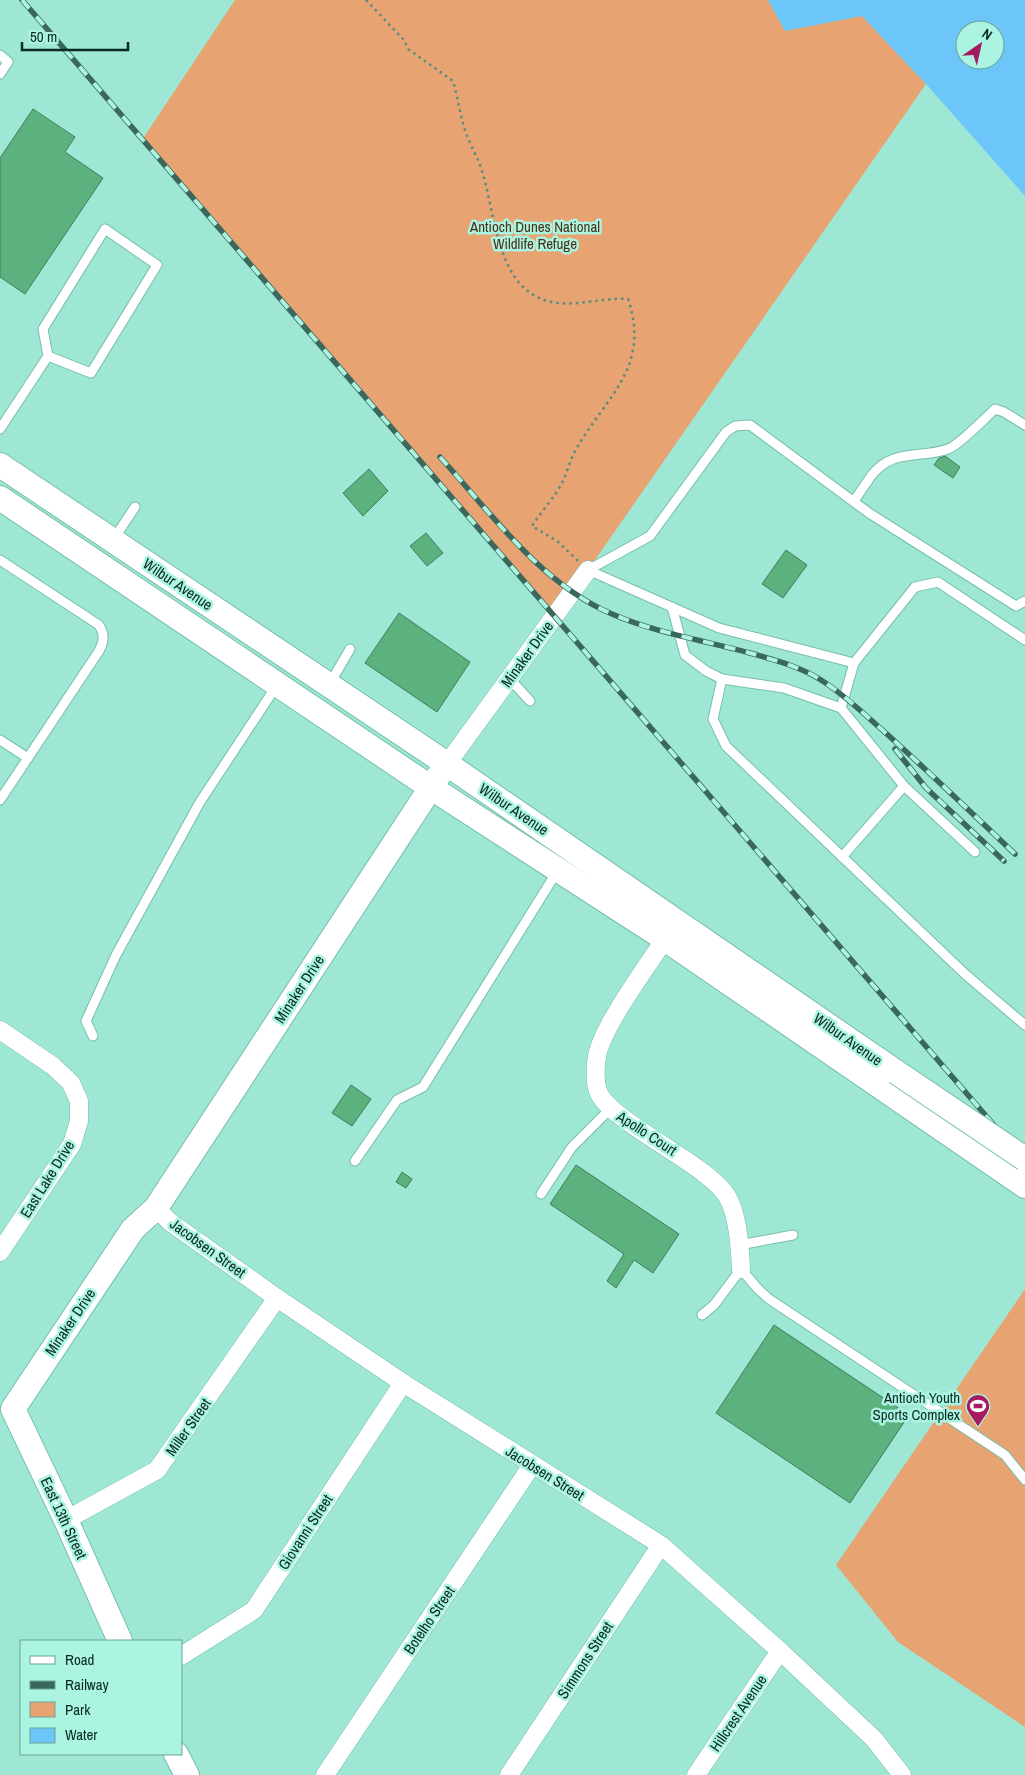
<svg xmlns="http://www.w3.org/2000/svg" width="1025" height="1775" font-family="'Archivo Narrow',sans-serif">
<rect width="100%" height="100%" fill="#9ee7d4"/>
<g fill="#e7a372">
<polygon points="235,0 769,0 862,16 926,84 588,570 553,615 142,140"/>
<polygon points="1025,1289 1025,1727 898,1642 836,1565"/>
</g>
<path fill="#6cc6fa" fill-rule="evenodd" d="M768,0H1025V196L926,84L862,16L785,31ZM965,30H995V60H965Z"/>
<g fill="#5bb27f" stroke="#457b5b">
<polygon points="33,109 75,137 65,152 103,178 25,294 0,277 0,158"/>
<polygon points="945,456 960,467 953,478 934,465 939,458"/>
<polygon points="369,469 388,491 363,516 343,493"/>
<polygon points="426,533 443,553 427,566 410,546"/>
<polygon points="786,550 807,565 783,598 762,584"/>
<polygon points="399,613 470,662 437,712 365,663"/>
<polygon points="351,1085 371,1099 352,1126 332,1113"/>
<polygon points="576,1165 679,1234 653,1273 634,1260 616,1288 607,1281 624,1254 550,1204"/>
<polygon points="402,1172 412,1179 406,1188 396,1182"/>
<polygon points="774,1325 909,1415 850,1503 716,1413"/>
</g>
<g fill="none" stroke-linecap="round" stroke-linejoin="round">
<g stroke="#76beac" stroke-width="11">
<g id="lane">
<polyline points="0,55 8,62 0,74"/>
<polyline points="0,429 48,356 43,329 105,229 157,265 91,373 48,356"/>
<path d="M871,476C892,448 920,459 948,449C958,446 985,418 995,409L1004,412L1025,425"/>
<polyline points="854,501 869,479"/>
<polyline points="113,540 135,507"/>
<path d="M0,560L99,625C105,635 104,641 99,651L0,800"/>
<polyline points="588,570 650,536 726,432 735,426 750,425 869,513 1016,606 1025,601"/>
<polyline points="588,570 719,628 854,663 915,587 938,582 1025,640"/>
<polyline points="672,607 685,655 706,671 722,679 784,688 841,708"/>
<polyline points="509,678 530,701"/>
<polyline points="722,679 713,719 726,746 965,974 1025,1025"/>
<polyline points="329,685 350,649"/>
<polyline points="0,740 28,758"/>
<polyline points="904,786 975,852"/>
<polyline points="842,857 904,786 841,708 854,663"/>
<polyline points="93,1036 86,1021 116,955 200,802 277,685"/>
<polyline points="355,1161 397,1100 423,1087 558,870"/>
<polyline points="541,1194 572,1147 610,1109"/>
<polyline points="739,1245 793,1235"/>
<polyline points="702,1315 714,1305 741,1269 758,1289 769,1299 1005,1455 1025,1480"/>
</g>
</g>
<g stroke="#76beac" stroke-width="19">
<g id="street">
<polyline points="447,764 588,570"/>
<path d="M665,939C648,965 600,1030 597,1057C595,1066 595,1083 598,1091C608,1120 699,1160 724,1192C738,1209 740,1248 741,1269"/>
<polyline points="0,1030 53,1066 71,1083 79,1101 79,1121 72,1144 0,1252"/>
<polyline points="156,1208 170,1222 277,1298 403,1383 661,1545 780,1651 874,1739 902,1775"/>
<polyline points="66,1520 157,1470 277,1298"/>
<polyline points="181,1656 254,1610 403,1383"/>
<polyline points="325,1775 532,1465"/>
<polyline points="509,1775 661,1545"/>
<polyline points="696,1775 780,1651"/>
</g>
</g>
<g stroke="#76beac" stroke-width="26">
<g id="secondary">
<polyline points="0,465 447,764 896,1072"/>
<polyline points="0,498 430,787 665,939 1025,1186"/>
<polyline points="120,1641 66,1520 13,1409 133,1229 156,1208 439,775"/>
<polyline points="176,1754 187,1775"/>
</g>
</g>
<path stroke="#578c7f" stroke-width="2.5" stroke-dasharray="2.5 4" stroke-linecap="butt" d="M366,0L404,40L408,49L453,81C458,98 460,116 466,133C470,145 477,156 481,168C496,211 495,291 552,302C578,307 603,297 628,299C652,369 603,399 574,453C569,464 566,475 561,485C553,499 541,512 532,526L557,541L578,561"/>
<use href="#lane" stroke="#fff" stroke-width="9"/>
<use href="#street" stroke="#fff" stroke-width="18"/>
<use href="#secondary" stroke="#fff" stroke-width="24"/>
<g stroke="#3b685d" stroke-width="5.5">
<g id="rail">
<polyline points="22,0 1025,1161"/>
<path d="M440,457C491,513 540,583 612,614C653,632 706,641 750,653C774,660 799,666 821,680C845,695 866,716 888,735C931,774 973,814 1015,854"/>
<polyline points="895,749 926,788 1004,861"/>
</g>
</g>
<use href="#rail" stroke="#abf4e1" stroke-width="4" stroke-dasharray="11" stroke-linecap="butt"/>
<g stroke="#76beac" stroke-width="26" stroke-linecap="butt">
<polyline id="secondary-bridge" points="896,1072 1025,1159"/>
</g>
<use href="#secondary-bridge" stroke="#fff" stroke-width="24"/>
</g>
<defs>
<g id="stadium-pin" transform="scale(1.25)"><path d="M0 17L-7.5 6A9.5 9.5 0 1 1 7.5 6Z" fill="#a51a61" stroke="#abf4e1"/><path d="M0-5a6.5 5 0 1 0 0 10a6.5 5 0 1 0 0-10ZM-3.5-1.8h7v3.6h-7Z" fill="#fff"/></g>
</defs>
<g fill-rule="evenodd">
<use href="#stadium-pin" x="978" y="1406"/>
</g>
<g text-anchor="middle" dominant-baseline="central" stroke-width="5" stroke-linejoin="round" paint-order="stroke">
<g font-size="15" fill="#4d2e17" stroke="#abf4e1">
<text x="535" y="226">Antioch Dunes National<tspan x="535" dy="17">Wildlife Refuge</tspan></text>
</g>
<g font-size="15" fill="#0a2922" stroke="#abf4e1">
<text transform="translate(178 584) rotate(34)">Wilbur Avenue</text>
<text transform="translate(527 654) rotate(-54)">Minaker Drive</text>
<text transform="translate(514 809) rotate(34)">Wilbur Avenue</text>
<text transform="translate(299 989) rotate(-57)">Minaker Drive</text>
<text transform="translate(848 1039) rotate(35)">Wilbur Avenue</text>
<text transform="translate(647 1133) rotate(33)">Apollo Court</text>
<text transform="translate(47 1179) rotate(-58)">East Lake Drive</text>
<text transform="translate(208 1248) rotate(36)">Jacobsen Street</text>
<text transform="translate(70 1322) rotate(-56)">Minaker Drive</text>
<text transform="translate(188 1427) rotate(-55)">Miller Street</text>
<text transform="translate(545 1473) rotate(32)">Jacobsen Street</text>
<text transform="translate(64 1518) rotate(65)">East 13th Street</text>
<text transform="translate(305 1532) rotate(-57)">Giovanni Street</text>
<text transform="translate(429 1620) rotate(-56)">Botelho Street</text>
<text transform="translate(585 1660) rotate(-57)">Simmons Street</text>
<text transform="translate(738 1713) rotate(-56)">Hillcrest Avenue</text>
</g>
<g font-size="15" fill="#0a2922" stroke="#abf4e1" text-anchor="end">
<text x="960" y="1397">Antioch Youth<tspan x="960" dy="17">Sports Complex</tspan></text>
</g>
</g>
<rect x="20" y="1640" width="162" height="115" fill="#abf4e1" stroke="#6ba395"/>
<rect x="30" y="1656" width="25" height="8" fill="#ffffff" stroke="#6ba395"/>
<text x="65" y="1665" font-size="15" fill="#0a2922">Road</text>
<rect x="30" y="1681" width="25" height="8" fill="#3b685d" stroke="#6ba395"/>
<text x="65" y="1690" font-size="15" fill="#0a2922">Railway</text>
<rect x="30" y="1702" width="25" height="15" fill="#e7a372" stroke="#6ba395"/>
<text x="65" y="1715" font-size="15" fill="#0a2922">Park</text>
<rect x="30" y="1728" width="25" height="15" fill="#6cc6fa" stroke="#6ba395"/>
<text x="65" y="1740" font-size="15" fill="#0a2922">Water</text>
<g transform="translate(980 45) rotate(34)"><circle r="24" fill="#abf4e1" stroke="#6ba395"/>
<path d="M0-4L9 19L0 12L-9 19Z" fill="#a51a61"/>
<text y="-8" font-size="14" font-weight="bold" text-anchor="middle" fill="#0a2922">N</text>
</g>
<path d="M22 42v8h106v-8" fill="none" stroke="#0a2922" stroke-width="2.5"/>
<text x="30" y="42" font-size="15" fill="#0a2922" stroke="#abf4e1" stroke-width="4" paint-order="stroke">50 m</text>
</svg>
